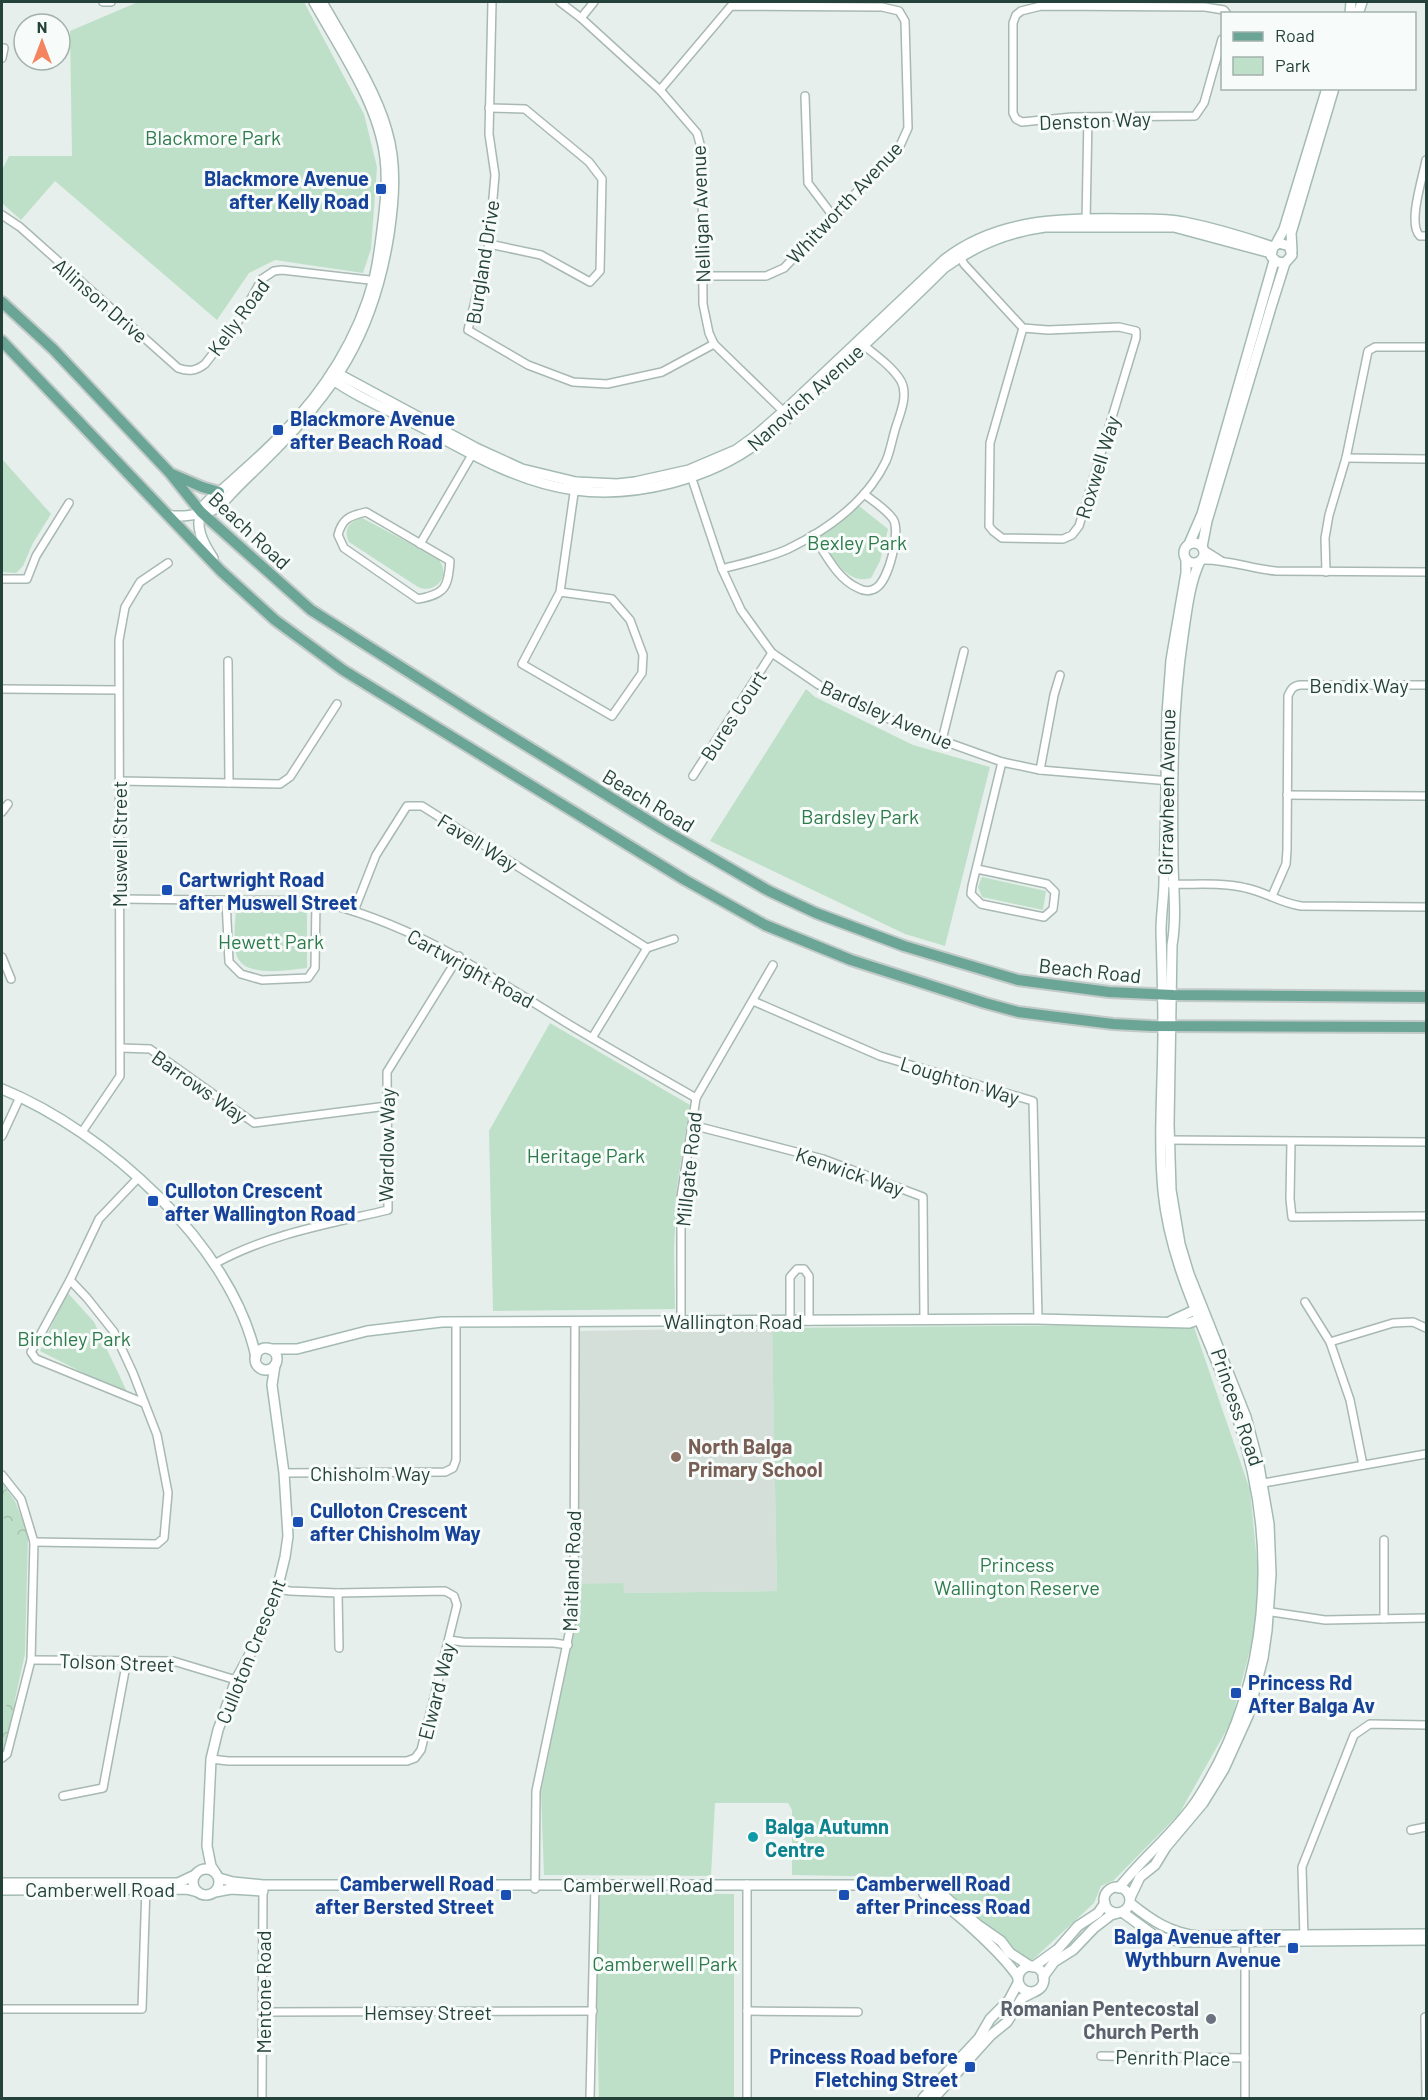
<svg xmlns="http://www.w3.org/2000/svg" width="1428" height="2100" font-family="Barlow,sans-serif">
<defs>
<pattern id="forest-crowns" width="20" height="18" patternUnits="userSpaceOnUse" patternTransform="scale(1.5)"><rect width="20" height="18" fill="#bfe0c8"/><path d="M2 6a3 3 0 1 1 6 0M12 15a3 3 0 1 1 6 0" fill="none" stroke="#a4c1ad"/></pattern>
</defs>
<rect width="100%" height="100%" fill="#e6efeb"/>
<polygon fill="#d4dfda" points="772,1328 777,1591 623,1593 623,1584 577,1584 579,1331"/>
<g fill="#bfe0c8">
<polygon points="138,2 304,2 364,114 377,167 371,249 363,273 275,260 249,273 217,320 55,181 21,220 2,203 2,170 9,156 72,156 70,31"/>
<polygon points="2,459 51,514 33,543 23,566 16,573 2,572"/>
<path d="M859,506L888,529L880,561L871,578C845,586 831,553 819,536Z"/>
<path d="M362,518L438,558C440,562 442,564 443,568C446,583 431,593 418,587L349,542C343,530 349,521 362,518Z"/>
<polygon points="806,689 815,697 913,745 990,767 945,946 905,934 710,841"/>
<polygon points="982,877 1046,891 1043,910 982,897 978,887"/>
<path d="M236,910L307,912V968C288,970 241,979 236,953C233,940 235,924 236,910Z"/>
<polygon points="550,1023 690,1105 677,1186 674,1249 675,1309 493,1311 489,1131"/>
<polygon points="67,1292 94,1322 129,1396 40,1351"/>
<polygon points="1193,1324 1250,1490 1258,1572 1254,1635 1231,1722 1179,1814 1114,1880 1101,1886 1094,1903 1026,1966 950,1895 903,1877 792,1875 792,1810 788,1803 715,1803 711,1876 544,1875 541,1791 577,1617 577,1584 623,1583 624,1593 777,1591 772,1328"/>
<polygon points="2,1487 28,1537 25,1654 5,1745 2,1751"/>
<polygon points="594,1893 734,1894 734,2098 599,2098"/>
</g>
<g fill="url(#forest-crowns)">
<polygon points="2,1483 15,1501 29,1537 20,1551 4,1536 8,1521 2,1517"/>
<polygon points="5,1692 15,1703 6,1740 2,1736 2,1715 7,1713"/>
</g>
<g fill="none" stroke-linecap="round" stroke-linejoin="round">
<g stroke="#a8b8b2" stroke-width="10">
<g id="street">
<polyline points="103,2 111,2"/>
<polyline points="492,2 489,134 495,175 489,244 468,330 528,365 573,382 607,384 662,372 714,344"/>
<polyline points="560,2 581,18 660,90 697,133 702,151 703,304 709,333 714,344 785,413"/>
<polyline points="581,18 594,2"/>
<polyline points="1222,39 1204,103 1195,116 1072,117 1022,122 1016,119 1013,113 1013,23 1016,15 1021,11 1041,6 1205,7 1224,10 1227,14"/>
<polyline points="2,58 4,48"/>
<polyline points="660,90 731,6 882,7 899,11 905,21 908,128 899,148 784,268 766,276 703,276"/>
<polyline points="805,96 808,183 833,216"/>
<polyline points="489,108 525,109 589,162 602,179 600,271 590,282 541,255 489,244"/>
<path d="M1426,160C1423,177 1407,224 1420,236H1426"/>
<path d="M2,215L20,227L178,368C189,372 196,371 205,364L239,320L262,279L274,271L282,270L378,281"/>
<polyline points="1086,222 1088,117"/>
<polyline points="959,254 964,264 1023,328 1048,330 1119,327 1136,331 1136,338 1079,526 1072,535 1063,539 1002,538 993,531 989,526 990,443 1023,328"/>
<polyline points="1346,458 1426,459"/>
<polyline points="690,473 722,569 741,610 772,653 819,685 852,702 913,730 1002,762 1040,770 1170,781"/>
<path d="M366,512L450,561C448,588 445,594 418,599L344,548L338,535C342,519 349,516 366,512Z"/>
<path d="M813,535C825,553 837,579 858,588C863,591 870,592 876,588C889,580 901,531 893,519C886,509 873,501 864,494"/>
<polyline points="420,544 473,453"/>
<polyline points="1204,550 1220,560"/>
<path d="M1202,560C1228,559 1251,569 1276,571L1426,572"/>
<path d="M722,569C744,563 768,558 788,549C827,530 867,501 886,461C890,452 892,440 895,430C899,416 909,396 901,381C892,366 874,354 861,343"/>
<polyline points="1326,572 1325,538 1329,515 1346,458 1368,351 1375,347 1426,347"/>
<polyline points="2,579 27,579 36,556 69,503"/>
<polyline points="560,592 612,599 630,620 643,655 642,673 612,716 522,664 560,592 575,486"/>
<polyline points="228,661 229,783"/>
<polyline points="2,689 118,690"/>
<polyline points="942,740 964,651"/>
<polyline points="1040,770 1054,695 1060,675"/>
<polyline points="693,776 772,653"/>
<polyline points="119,781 280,784 290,777 337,704"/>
<polyline points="1287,795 1426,796"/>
<polyline points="2,812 8,804"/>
<polyline points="977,869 1047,884 1055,892 1053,909 1044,917 981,904 971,894 972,886 1002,762"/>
<path d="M1170,884C1195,885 1222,882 1246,888C1265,892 1281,903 1301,906L1426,907"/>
<path d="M1272,896L1286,864L1287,850L1288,696C1291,689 1293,686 1300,685H1426"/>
<path d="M118,899L316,901C408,921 486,973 565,1022C608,1048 652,1073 696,1098"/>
<polyline points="226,900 229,962 241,974 262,980 308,978 315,968 316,901"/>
<polyline points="354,911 376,855 407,806 422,806 647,948 592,1038"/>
<polyline points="647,948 674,939"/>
<polyline points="2,957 11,979"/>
<polyline points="753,1001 880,1056 1033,1101 1038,1319"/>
<polyline points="121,1048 150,1049 254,1123 387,1106"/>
<polyline points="692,1125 823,1159 923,1197 924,1320"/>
<polyline points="82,1132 120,1076 119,640 125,607 140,582 168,563"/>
<polyline points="2,1136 20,1097"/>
<polyline points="1167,1140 1426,1142"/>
<polyline points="1291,1142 1290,1199 1292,1217 1426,1216"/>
<path d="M216,1263C269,1234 329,1224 388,1210L387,1072L459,956"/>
<polyline points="70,1280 31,1352 36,1359 144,1403"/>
<polyline points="1305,1302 1330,1342 1350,1400 1363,1465"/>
<polyline points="790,1321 790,1277 797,1269 804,1269 809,1276 809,1321"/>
<polyline points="681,1322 681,1197 696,1098 773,965"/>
<polyline points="1330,1342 1393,1323 1413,1322 1426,1328"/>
<polyline points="284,1473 445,1472 453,1468 456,1460 456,1322"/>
<polyline points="2,1475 21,1499 34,1542 31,1660 7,1754 2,1758"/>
<polyline points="1258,1484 1426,1454"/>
<polyline points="1384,1540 1384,1619"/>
<polyline points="34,1542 157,1544 164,1538 168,1493 157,1435 133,1373 114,1332 87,1298 70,1280 99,1219 138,1178"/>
<polyline points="338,1593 339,1648"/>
<polyline points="1265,1611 1325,1620 1426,1618"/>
<polyline points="449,1640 463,1642 554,1643 568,1645"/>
<polyline points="31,1660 173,1661 236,1680"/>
<polyline points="211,1759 228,1761 407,1761 415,1758 421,1750 457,1605 454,1596 445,1591 338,1593 290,1591 278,1589"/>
<polyline points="63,1796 103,1788 127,1660"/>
<polyline points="1411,1830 1426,1827"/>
<polyline points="747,1884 747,2098"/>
<polyline points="535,1889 536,1791 574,1610 575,1321"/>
<polyline points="1304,1938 1302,1867 1354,1735 1370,1724 1426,1725"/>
<polyline points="2,2009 142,2009 146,1886"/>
<polyline points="747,2011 858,2012"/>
<polyline points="263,2012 593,2011"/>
<polyline points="1425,2017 1426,2098"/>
<polyline points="1101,2056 1245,2058"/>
<polyline points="262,2098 263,1888"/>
<polyline points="590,2098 595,1885"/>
<polyline points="1245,2098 1245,1939"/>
</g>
</g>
<g stroke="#a4bbb3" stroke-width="12">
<g id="secondary">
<polyline points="1350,14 1351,2"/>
<polyline points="1358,14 1362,2"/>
<polyline points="1276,244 1284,229 1327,88"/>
<polyline points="1292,251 1291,233 1334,88"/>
<path d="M333,371L476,448L522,469L576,482L617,484L635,482L689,470L736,450L754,437L784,411L944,260C996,219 1061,218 1124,219C1144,219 1165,218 1184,222C1214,228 1244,237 1273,247"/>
<path d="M329,377C359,399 396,413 429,431C474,456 522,483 575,490C636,498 710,479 759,442C791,418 818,389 846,362C879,331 912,300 944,268C973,247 1008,232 1045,227H1174L1271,253"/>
<path d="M168,515C179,518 207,514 217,508C221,505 226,499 230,495C240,484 251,474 262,463C334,393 373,336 389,234C394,200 397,165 387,131C376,90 343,39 322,2"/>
<circle cx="1194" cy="553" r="10"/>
<polyline points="1189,544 1202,514 1274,261"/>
<polyline points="1202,547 1207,521 1272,304 1285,263 1292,255 1289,246 1279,243 1273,247 1271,256 1277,262 1285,263"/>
<path d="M213,558C203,543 193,525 203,507C207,500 217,494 223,489C243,471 264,453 283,433C325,391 359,337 374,279C378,263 380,246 382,230C385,206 388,182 385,158C379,104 340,49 314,2"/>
<path d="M2,1089C105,1131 232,1245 256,1357"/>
<polyline points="1171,1321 1199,1308"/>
<circle cx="266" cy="1359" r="11"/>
<polyline points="269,1349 297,1349 367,1331 442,1322 1038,1319 1189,1323 1203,1318"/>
<circle cx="206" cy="1882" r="13"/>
<polyline points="215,1872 211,1866 207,1846 211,1759 218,1730 236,1680 257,1641 274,1602 285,1557 288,1536 284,1473 272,1385 275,1365"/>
<polyline points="219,1878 233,1882 263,1885 907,1885 930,1890 943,1895 978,1925 1001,1941 1010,1953 1030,1966"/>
<polyline points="2,1883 178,1883 195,1875"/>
<circle cx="1117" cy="1900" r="13"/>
<path d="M1119,1888C1143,1857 1175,1833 1197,1800C1271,1686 1280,1546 1238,1419C1213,1342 1171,1273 1163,1191C1158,1137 1163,1083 1163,1030C1163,997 1162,964 1161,931C1161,914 1164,898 1164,881C1166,826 1166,770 1167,714L1171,660L1186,573V559"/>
<polyline points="2,1890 186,1889 198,1892"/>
<polyline points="215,1892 231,1889 263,1891"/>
<path d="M924,1894C947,1900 1005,1957 1018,1977"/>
<path d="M1130,1898L1140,1877L1155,1865L1166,1847L1203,1803L1224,1769L1248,1716L1263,1658L1267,1630L1271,1574L1269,1524L1259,1466L1246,1417L1189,1274L1180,1244L1171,1190L1169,1124L1172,945C1177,917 1173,887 1173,859C1172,784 1172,710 1183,636C1187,610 1189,585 1200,561"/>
<path d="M1130,1903C1151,1920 1170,1933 1198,1936L1426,1934"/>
<polyline points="1122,1912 1155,1936 1182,1942 1426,1940"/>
<circle cx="1031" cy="1979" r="13"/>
<polyline points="1033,1967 1058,1949 1078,1926 1098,1913 1105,1903"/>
<polyline points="1043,1977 1054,1962 1073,1950 1094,1928 1111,1915 1118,1913"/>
<polyline points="923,2098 979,2038 990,2019 1009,2000 1018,1983"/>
<polyline points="934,2098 991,2035 1007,2022 1022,1998 1034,1992"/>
</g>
</g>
<g stroke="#c2cac8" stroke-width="14">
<g id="primary">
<polyline points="2,302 53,349 169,472 201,512 311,610 475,714 662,829 769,891 816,913 904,946 1018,980 1109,992 1173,995 1426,997"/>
<polyline points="2,341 221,571 275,620 343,670 685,880 765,925 851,960 985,1003 1018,1012 1057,1017 1113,1024 1151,1026 1426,1027"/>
<polyline points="172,474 202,487 219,492"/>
</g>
</g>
<use href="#street" stroke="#fff" stroke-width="7"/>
<use href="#secondary" stroke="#fff" stroke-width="9"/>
<use href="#primary" stroke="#6aa596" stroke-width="10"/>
</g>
<g fill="#1a4fb4" stroke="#f7fbf9" stroke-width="2">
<rect x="375" y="183" width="12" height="12" rx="3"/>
<rect x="272" y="424" width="12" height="12" rx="3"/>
<rect x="161" y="884" width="12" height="12" rx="3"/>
<rect x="147" y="1195" width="12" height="12" rx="3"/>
<rect x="292" y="1516" width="12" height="12" rx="3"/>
<rect x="1230" y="1687" width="12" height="12" rx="3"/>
<rect x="500" y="1889" width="12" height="12" rx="3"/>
<rect x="838" y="1889" width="12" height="12" rx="3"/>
<rect x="1287" y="1942" width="12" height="12" rx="3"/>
<rect x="964" y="2061" width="12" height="12" rx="3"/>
</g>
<circle fill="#8d6e63" stroke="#f7fbf9" stroke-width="2" cx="676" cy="1457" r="6"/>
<circle fill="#0f9aa8" stroke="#f7fbf9" stroke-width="2" cx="753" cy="1837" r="6"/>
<circle fill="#6b7280" stroke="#f7fbf9" stroke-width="2" cx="1211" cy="2019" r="6"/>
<g text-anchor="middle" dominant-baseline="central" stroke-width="6" stroke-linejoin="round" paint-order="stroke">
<g font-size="20" fill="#24423a" stroke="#f7fbf9">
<text transform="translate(1095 120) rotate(-2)">Denston Way</text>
<text transform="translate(844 202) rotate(-47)">Whitworth Avenue</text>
<text transform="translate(700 214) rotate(-92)">Nelligan Avenue</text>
<text transform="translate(482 262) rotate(-81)">Burgland Drive</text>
<text transform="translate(101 300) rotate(41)">Allinson Drive</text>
<text transform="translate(238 317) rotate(-54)">Kelly Road</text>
<text transform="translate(805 397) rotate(-42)">Nanovich Avenue</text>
<text transform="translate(1097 467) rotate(-73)">Roxwell Way</text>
<text transform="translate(250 530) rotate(43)">Beach Road</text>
<text x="1359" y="685">Bendix Way</text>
<text transform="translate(887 714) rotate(24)">Bardsley Avenue</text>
<text transform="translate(733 715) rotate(-57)">Bures Court</text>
<text transform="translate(1166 792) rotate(-89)">Girrawheen Avenue</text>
<text transform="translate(649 800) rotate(31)">Beach Road</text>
<text transform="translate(478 842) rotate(32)">Favell Way</text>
<text transform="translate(119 844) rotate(-90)">Muswell Street</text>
<text transform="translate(471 968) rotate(29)">Cartwright Road</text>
<text transform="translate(1090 970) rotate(6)">Beach Road</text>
<text transform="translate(960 1080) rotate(17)">Loughton Way</text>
<text transform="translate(200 1086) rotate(35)">Barrows Way</text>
<text transform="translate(386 1145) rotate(-89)">Wardlow Way</text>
<text transform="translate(688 1169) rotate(-84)">Millgate Road</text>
<text transform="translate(850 1171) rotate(19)">Kenwick Way</text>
<text x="733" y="1321">Wallington Road</text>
<text transform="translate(1238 1407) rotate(71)">Princess Road</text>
<text x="370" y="1473">Chisholm Way</text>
<text transform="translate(571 1571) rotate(-88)">Maitland Road</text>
<text transform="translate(250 1651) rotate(-68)">Culloton Crescent</text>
<text transform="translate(117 1662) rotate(2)">Tolson Street</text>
<text transform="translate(436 1691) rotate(-76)">Elward Way</text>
<text x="638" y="1884">Camberwell Road</text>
<text x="100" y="1889">Camberwell Road</text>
<text transform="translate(263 1992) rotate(-90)">Mentone Road</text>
<text x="428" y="2012">Hemsey Street</text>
<text transform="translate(1173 2057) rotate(1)">Penrith Place</text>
</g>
<g font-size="20" fill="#2d7a4b" stroke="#f7fbf9">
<text x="213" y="137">Blackmore Park</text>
<text x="857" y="542">Bexley Park</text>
<text x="860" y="816">Bardsley Park</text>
<text x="271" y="941">Hewett Park</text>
<text x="586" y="1155">Heritage Park</text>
<text x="74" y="1338">Birchley Park</text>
<text x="1017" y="1564">Princess<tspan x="1017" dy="23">Wallington Reserve</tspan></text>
<text x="665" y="1963">Camberwell Park</text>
</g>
<g font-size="20" font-weight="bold" fill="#164399" stroke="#f7fbf9" text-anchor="start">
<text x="369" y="178" text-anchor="end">Blackmore Avenue<tspan x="369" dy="23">after Kelly Road</tspan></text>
<text x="290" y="418">Blackmore Avenue<tspan x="290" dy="23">after Beach Road</tspan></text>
<text x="179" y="879">Cartwright Road<tspan x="179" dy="23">after Muswell Street</tspan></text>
<text x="165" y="1190">Culloton Crescent<tspan x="165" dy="23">after Wallington Road</tspan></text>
<text x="310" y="1510">Culloton Crescent<tspan x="310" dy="23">after Chisholm Way</tspan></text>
<text x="1248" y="1682">Princess Rd<tspan x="1248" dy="23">After Balga Av</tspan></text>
<text x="494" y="1883" text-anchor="end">Camberwell Road<tspan x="494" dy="23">after Bersted Street</tspan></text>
<text x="856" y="1883">Camberwell Road<tspan x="856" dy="23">after Princess Road</tspan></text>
<text x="1281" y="1936" text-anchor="end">Balga Avenue after<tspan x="1281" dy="23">Wythburn Avenue</tspan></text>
<text x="958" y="2056" text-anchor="end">Princess Road before<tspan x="958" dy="23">Fletching Street</tspan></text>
</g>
<g font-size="20" font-weight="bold" fill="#785e54" stroke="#f7fbf9" text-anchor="start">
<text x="688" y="1446">North Balga<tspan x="688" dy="23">Primary School</tspan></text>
</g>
<g font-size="20" font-weight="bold" fill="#0d838f" stroke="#f7fbf9" text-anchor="start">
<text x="765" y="1826">Balga Autumn<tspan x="765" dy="23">Centre</tspan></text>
</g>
<g font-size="20" font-weight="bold" fill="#5b616d" stroke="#f7fbf9" text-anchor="end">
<text x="1199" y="2008">Romanian Pentecostal<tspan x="1199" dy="23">Church Perth</tspan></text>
</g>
</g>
<rect width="1428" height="2100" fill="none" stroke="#24423a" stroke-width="6"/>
<rect x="1221" y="12" width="195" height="78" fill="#f7fbf9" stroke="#a3b1ad" stroke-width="1.5"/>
<rect x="1233" y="32" width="30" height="9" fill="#6aa596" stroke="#a3b1ad" stroke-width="1.5"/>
<text x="1275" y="42" font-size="18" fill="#24423a">Road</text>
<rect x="1233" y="57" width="30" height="18" fill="#bfe0c8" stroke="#a3b1ad" stroke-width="1.5"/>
<text x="1275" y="72" font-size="18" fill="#24423a">Park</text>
<g transform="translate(42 42)"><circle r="28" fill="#f7fbf9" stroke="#a3b1ad" stroke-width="1.5"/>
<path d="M0-4.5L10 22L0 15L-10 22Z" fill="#f4845f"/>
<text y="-9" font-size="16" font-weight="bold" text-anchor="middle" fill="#24423a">N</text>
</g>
</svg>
